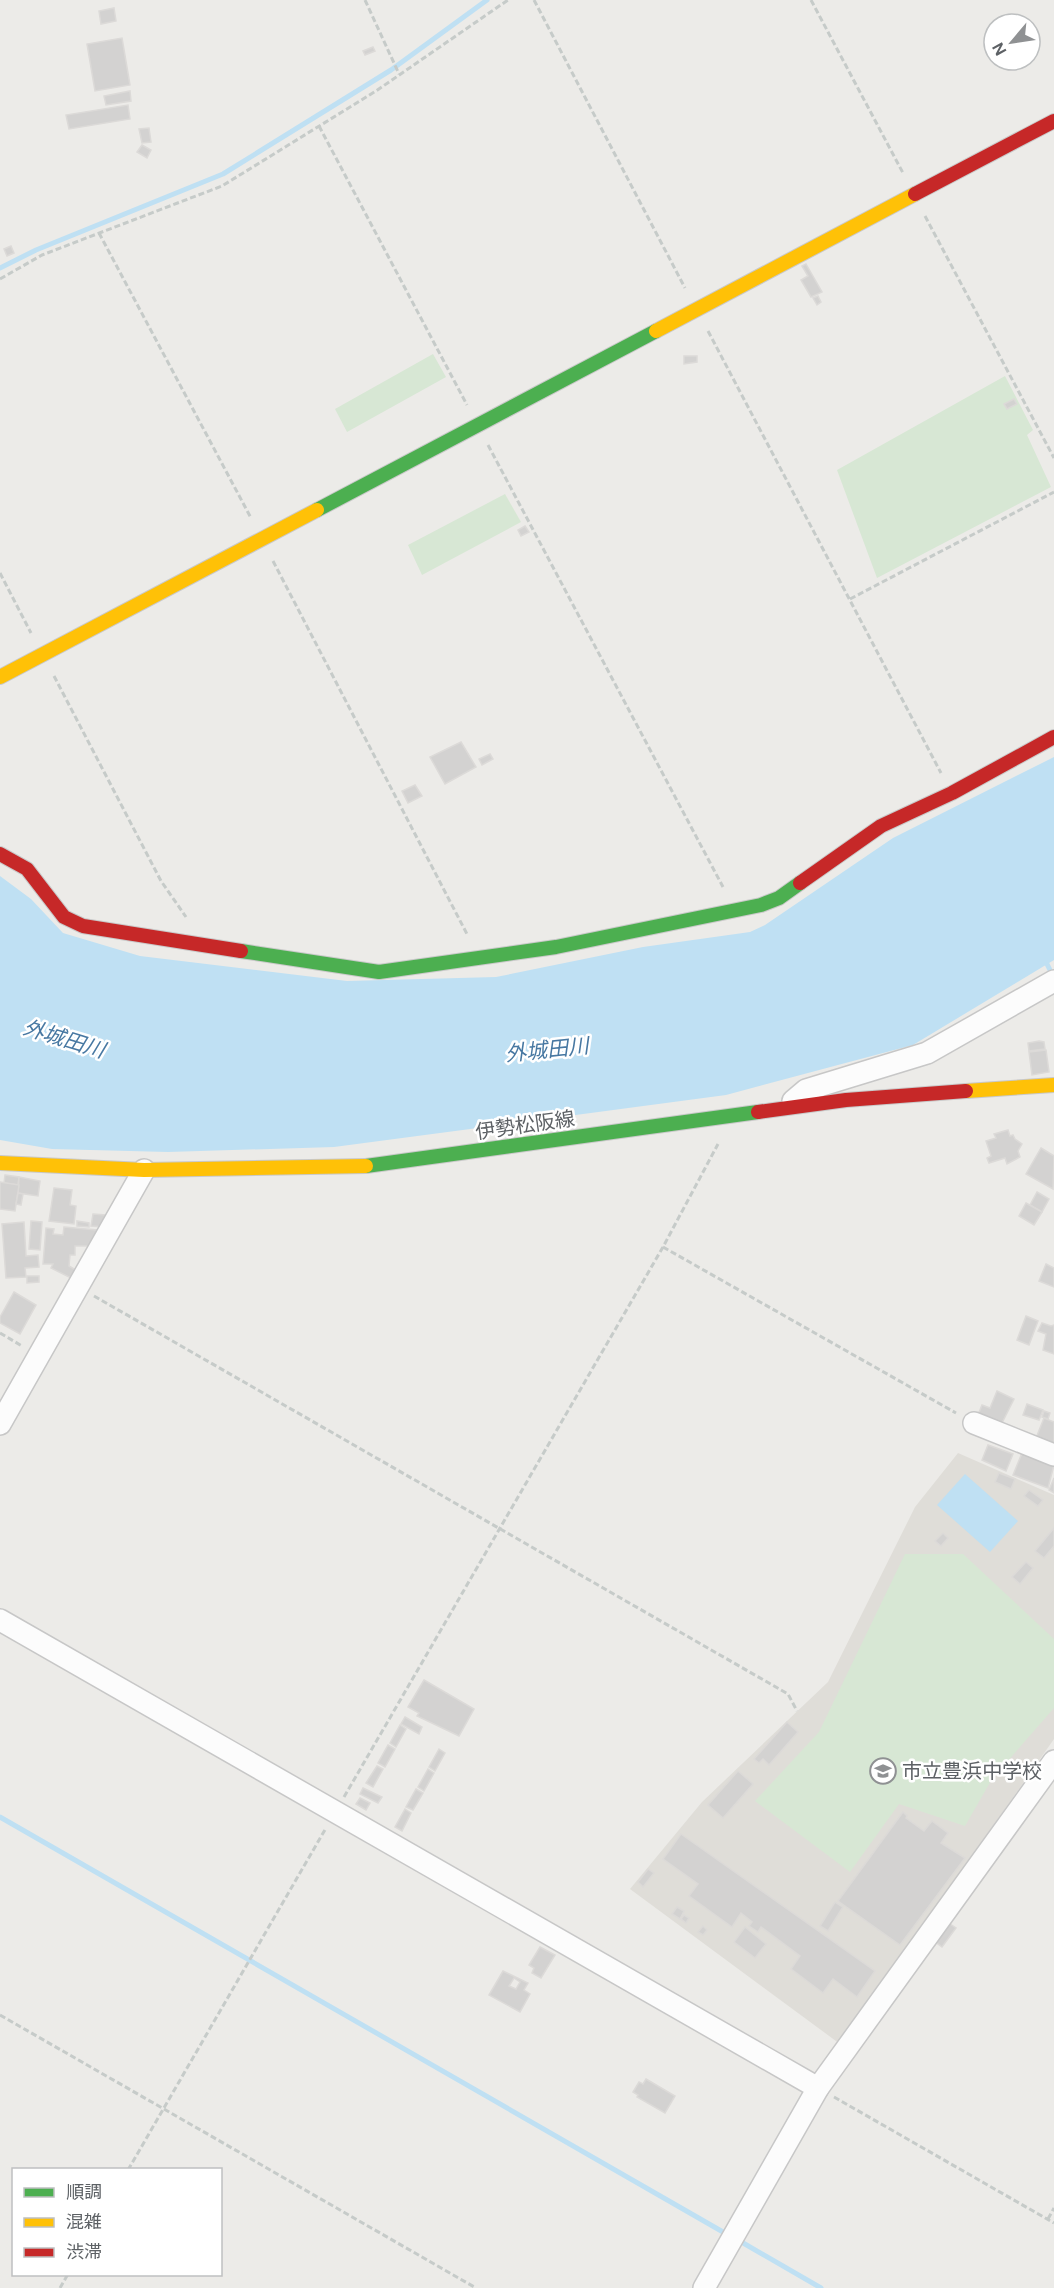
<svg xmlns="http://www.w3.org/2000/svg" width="1054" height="2288" font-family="'DM Sans','Noto Sans JP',sans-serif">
<rect width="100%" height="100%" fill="#ecebe8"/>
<polygon fill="#dfddd8" points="958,1453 1054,1495 1054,1739 840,2044 630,1889 702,1802 828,1682 915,1507"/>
<g fill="#d7e7d4">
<polygon points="433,354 446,377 347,432 335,409"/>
<polygon points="1005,376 1033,430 1027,435 1051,487 877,578 837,470"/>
<polygon points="505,494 521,522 422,575 408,545"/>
<polygon points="905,1554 963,1554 1054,1639 1054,1708 992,1779 965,1826 899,1804 850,1872 755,1801 819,1732"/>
</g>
<g fill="#bfe0f3">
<polygon points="1054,757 1054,960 913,1045 726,1095 334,1147 168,1152 52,1149 0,1140 0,876 31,899 63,933 140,956 347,981 496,977 643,947 750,932 765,925 893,838"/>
<polygon points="965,1474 1018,1521 990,1552 937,1505"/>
</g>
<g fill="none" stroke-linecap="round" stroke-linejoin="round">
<g stroke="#bfe0f3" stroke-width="5">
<polyline points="0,268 36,250 223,174 391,70 487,0"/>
<polyline points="1047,964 1051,972"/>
<polyline points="0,1817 730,2236"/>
<polyline points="738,2240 821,2288"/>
</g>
</g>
<g fill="#d3d2d1" stroke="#dcdad8" stroke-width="1.5" fill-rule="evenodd">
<polygon points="114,8 116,21 101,24 99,11"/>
<polygon points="122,38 130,85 95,91 87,44"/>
<polygon points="373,47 375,51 365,55 363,51"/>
<polygon points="130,91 131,101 106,105 104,96"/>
<polygon points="128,105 130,119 69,129 66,115"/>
<polygon points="149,128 151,142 142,143 139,129"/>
<polygon points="142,145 151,150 147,158 137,152"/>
<polygon points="11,246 14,253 7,256 4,249"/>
<polygon points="806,264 822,292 811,297 801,280 808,276 802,266"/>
<polygon points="818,296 821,302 817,305 813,298"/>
<polygon points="684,356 697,356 697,362 684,364"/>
<polygon points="1014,399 1017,404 1007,409 1004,404"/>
<polygon points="525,526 529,532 521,536 518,530"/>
<polygon points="461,742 476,767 445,784 430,757"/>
<polygon points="490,754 493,759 482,765 479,759"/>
<polygon points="415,785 422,796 408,803 402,791"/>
<polygon points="1039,1041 1044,1042 1045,1049 1029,1051 1028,1043"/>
<polygon points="1046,1050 1049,1072 1032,1075 1029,1052"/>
<polygon points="1008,1130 1010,1136 1013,1135 1015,1139 1022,1144 1018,1151 1020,1157 1007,1164 1005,1158 989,1163 987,1158 991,1156 986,1141 996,1138 994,1134"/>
<polygon points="1041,1148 1054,1156 1053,1189 1026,1174"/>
<polygon points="5,1175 19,1177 18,1185 4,1183"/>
<polygon points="19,1177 40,1181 38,1196 18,1193"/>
<polygon points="0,1182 19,1185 15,1211 0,1209"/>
<polygon points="54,1188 72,1190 70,1205 76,1206 74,1224 49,1221"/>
<polygon points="1037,1192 1049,1199 1042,1212 1030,1205"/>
<polygon points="18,1193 23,1194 21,1205 16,1204"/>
<polygon points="1026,1203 1042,1212 1034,1225 1019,1216"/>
<polygon points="93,1214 106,1215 105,1227 91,1226"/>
<polygon points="31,1221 42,1222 40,1250 29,1249"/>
<polygon points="77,1221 89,1223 89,1227 77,1226"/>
<polygon points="24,1222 26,1256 38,1255 39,1267 25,1268 26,1277 6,1278 2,1224"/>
<polygon points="64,1227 97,1230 96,1246 75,1246 75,1255 70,1255 69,1266 81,1273 77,1281 51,1268 53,1264 43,1264 46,1228 54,1229 53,1234 63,1235"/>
<polygon points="1046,1264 1054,1268 1054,1287 1039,1281"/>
<polygon points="27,1276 39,1276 39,1282 27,1283"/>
<polygon points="14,1292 36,1305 20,1334 0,1323 0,1317"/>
<polygon points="1026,1316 1038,1321 1029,1345 1017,1340"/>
<polygon points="1042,1323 1051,1326 1054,1325 1054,1354 1043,1350 1046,1334 1038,1331"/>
<polygon points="997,1391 1014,1399 999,1429 978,1415 982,1405 990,1408"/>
<polygon points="1027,1404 1043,1410 1039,1420 1023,1415"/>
<polygon points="1044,1411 1050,1413 1048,1419 1042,1417"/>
<polygon points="1044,1418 1054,1422 1054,1451 1034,1443"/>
<polygon points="988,1445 1013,1454 1006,1471 982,1460"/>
<polygon points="1022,1453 1054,1465 1048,1488 1013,1475"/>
<polygon points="999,1473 1015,1479 1011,1489 995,1482"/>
<polygon points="1054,1478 1054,1493 1049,1490"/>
<polygon points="1029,1490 1043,1500 1038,1506 1024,1496"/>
<polygon points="1054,1528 1054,1546 1044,1558 1035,1551"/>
<polygon points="943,1533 948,1538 941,1546 935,1541"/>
<polygon points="1026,1562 1033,1568 1020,1584 1012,1577"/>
<polygon points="424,1680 474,1709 459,1736 417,1716 419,1713 408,1707"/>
<polygon points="405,1717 422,1727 419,1734 401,1724"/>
<polygon points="787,1722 798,1732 769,1765 763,1759 759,1763 754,1759"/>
<polygon points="400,1725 406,1729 396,1747 390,1743"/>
<polygon points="388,1745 395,1749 385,1767 378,1763"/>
<polygon points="439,1749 445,1753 435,1771 429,1767"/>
<polygon points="377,1766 383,1769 373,1787 366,1783"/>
<polygon points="428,1769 434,1773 424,1791 418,1787"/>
<polygon points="738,1771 753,1784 723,1818 708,1805"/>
<polygon points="363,1788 382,1797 378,1803 360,1794"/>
<polygon points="416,1789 423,1793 413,1810 406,1807"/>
<polygon points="360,1798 370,1803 366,1810 356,1804"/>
<polygon points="405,1809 411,1813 402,1831 395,1827"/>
<polygon points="903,1812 907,1816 906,1818 924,1831 932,1821 948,1833 941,1843 965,1858 900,1945 838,1901"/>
<polygon points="681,1834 875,1971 857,1997 833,1979 823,1993 791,1969 800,1956 761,1927 758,1932 749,1926 752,1922 741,1913 732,1927 689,1896 698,1884 663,1859"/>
<polygon points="648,1869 654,1873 643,1887 638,1882"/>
<polygon points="835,1902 843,1907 828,1931 820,1926"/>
<polygon points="677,1907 684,1911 680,1919 672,1914"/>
<polygon points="684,1915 689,1918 686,1923 681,1919"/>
<polygon points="947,1922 956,1928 942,1947 934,1941"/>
<polygon points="703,1926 707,1930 703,1935 698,1932"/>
<polygon points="745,1927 766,1944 755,1958 734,1942"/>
<polygon points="540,1947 555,1955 541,1978 532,1973 534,1968 529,1965"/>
<path d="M503,1971L528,1983L524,1990L530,1994L520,2012L489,1995ZM514,1978L520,1982L516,1989L509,1986Z"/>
<polygon points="646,2079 675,2096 665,2113 637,2097 638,2095 633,2092 639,2082 643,2084"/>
</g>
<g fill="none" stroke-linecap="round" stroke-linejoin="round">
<g stroke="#c7c7c7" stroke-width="24">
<g id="street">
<polyline points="793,1101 806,1090 927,1053 1054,981"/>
<polyline points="974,1423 1054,1455"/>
<polyline points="0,1424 144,1170"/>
<polyline points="0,1620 818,2088"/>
<polyline points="704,2288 818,2088 1054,1761"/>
</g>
</g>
<g stroke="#c9c9c9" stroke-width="16">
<g id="fast">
<polyline points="317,510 656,331"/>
<polyline points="241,951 379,972 556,947 761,905 779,898 800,883"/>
<polyline points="366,1166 758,1112"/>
</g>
</g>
<g stroke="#c9c9c9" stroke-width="16">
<g id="slow">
<polyline points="656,331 915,194"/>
<polyline points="0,677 317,510"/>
<polyline points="966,1091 1054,1085"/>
<polyline points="0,1163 144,1170 366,1166"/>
</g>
</g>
<g stroke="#c9c9c9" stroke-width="16">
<g id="jam">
<polyline points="915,194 1054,121"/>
<polyline points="0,854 27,869 64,917 83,926 241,951"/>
<polyline points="800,883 881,826 952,793 1054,737"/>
<polyline points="758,1112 846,1100 966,1091"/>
</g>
</g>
<g stroke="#c6cbc9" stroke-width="3" stroke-dasharray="6 3" stroke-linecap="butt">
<polyline points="365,0 399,74"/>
<polyline points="534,0 685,288"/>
<polyline points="811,0 903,173"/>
<polyline points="319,126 467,405"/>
<polyline points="925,216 1054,458"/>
<polyline points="99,233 251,518"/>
<polyline points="0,279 42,255 222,186 376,91 508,0"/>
<polyline points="708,331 941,773"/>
<polyline points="488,445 723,887"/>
<polyline points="273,561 468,936"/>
<polyline points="0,573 31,633"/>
<polyline points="850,599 1054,492"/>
<polyline points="54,676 161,881 186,917"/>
<polyline points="663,1247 956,1413"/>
<polyline points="94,1296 788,1694 797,1711"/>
<polyline points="0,1333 22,1346"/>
<polyline points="344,1797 663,1247 718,1144"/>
<polyline points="0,2015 476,2288"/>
<polyline points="834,2097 1054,2223"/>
<polyline points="128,2170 326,1828"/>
<polyline points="1048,2219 1054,2208"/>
<polyline points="60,2288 68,2274"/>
</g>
<use href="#street" stroke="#fcfcfc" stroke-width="21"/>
<use href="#fast" stroke="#4caf50" stroke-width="14"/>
<use href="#slow" stroke="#ffc107" stroke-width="14"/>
<use href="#jam" stroke="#c62828" stroke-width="14"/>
</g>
<defs>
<g id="school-ring" transform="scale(1.35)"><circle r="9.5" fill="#fff" stroke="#8f9193" stroke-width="1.5"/><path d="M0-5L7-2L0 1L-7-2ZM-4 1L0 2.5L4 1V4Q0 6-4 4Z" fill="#8f9193"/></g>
</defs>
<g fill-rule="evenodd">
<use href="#school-ring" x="883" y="1771"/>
</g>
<g text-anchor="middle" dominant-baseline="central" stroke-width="5" stroke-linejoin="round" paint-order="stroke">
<g font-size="20" fill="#5d6165" stroke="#fff">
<text transform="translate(525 1125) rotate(-8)">伊勢松阪線</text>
</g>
<g font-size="20" fill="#5d6165" stroke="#fff" text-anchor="start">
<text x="902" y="1771">市立豊浜中学校</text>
</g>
<g font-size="21" font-style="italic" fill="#4778a2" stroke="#fff">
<text transform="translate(64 1039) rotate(17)">外城田川</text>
<text transform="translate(547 1050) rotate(-6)">外城田川</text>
</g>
</g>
<rect x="12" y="2168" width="210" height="108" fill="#ffffff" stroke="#bec0c1" stroke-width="1.5"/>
<rect x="24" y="2188" width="30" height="9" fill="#4caf50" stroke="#bec0c1" stroke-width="1.5"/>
<text x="66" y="2198" font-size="18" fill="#5d6165">順調</text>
<rect x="24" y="2218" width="30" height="9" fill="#ffc107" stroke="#bec0c1" stroke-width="1.5"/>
<text x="66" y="2228" font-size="18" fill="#5d6165">混雑</text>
<rect x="24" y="2248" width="30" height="9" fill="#c62828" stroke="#bec0c1" stroke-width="1.5"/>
<text x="66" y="2258" font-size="18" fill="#5d6165">渋滞</text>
<g transform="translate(1012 42) rotate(241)"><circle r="28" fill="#ffffff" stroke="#bec0c1" stroke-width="1.5"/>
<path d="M0-4.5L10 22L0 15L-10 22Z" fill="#8f9193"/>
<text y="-9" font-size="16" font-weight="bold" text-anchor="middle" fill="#5d6165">N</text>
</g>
</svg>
